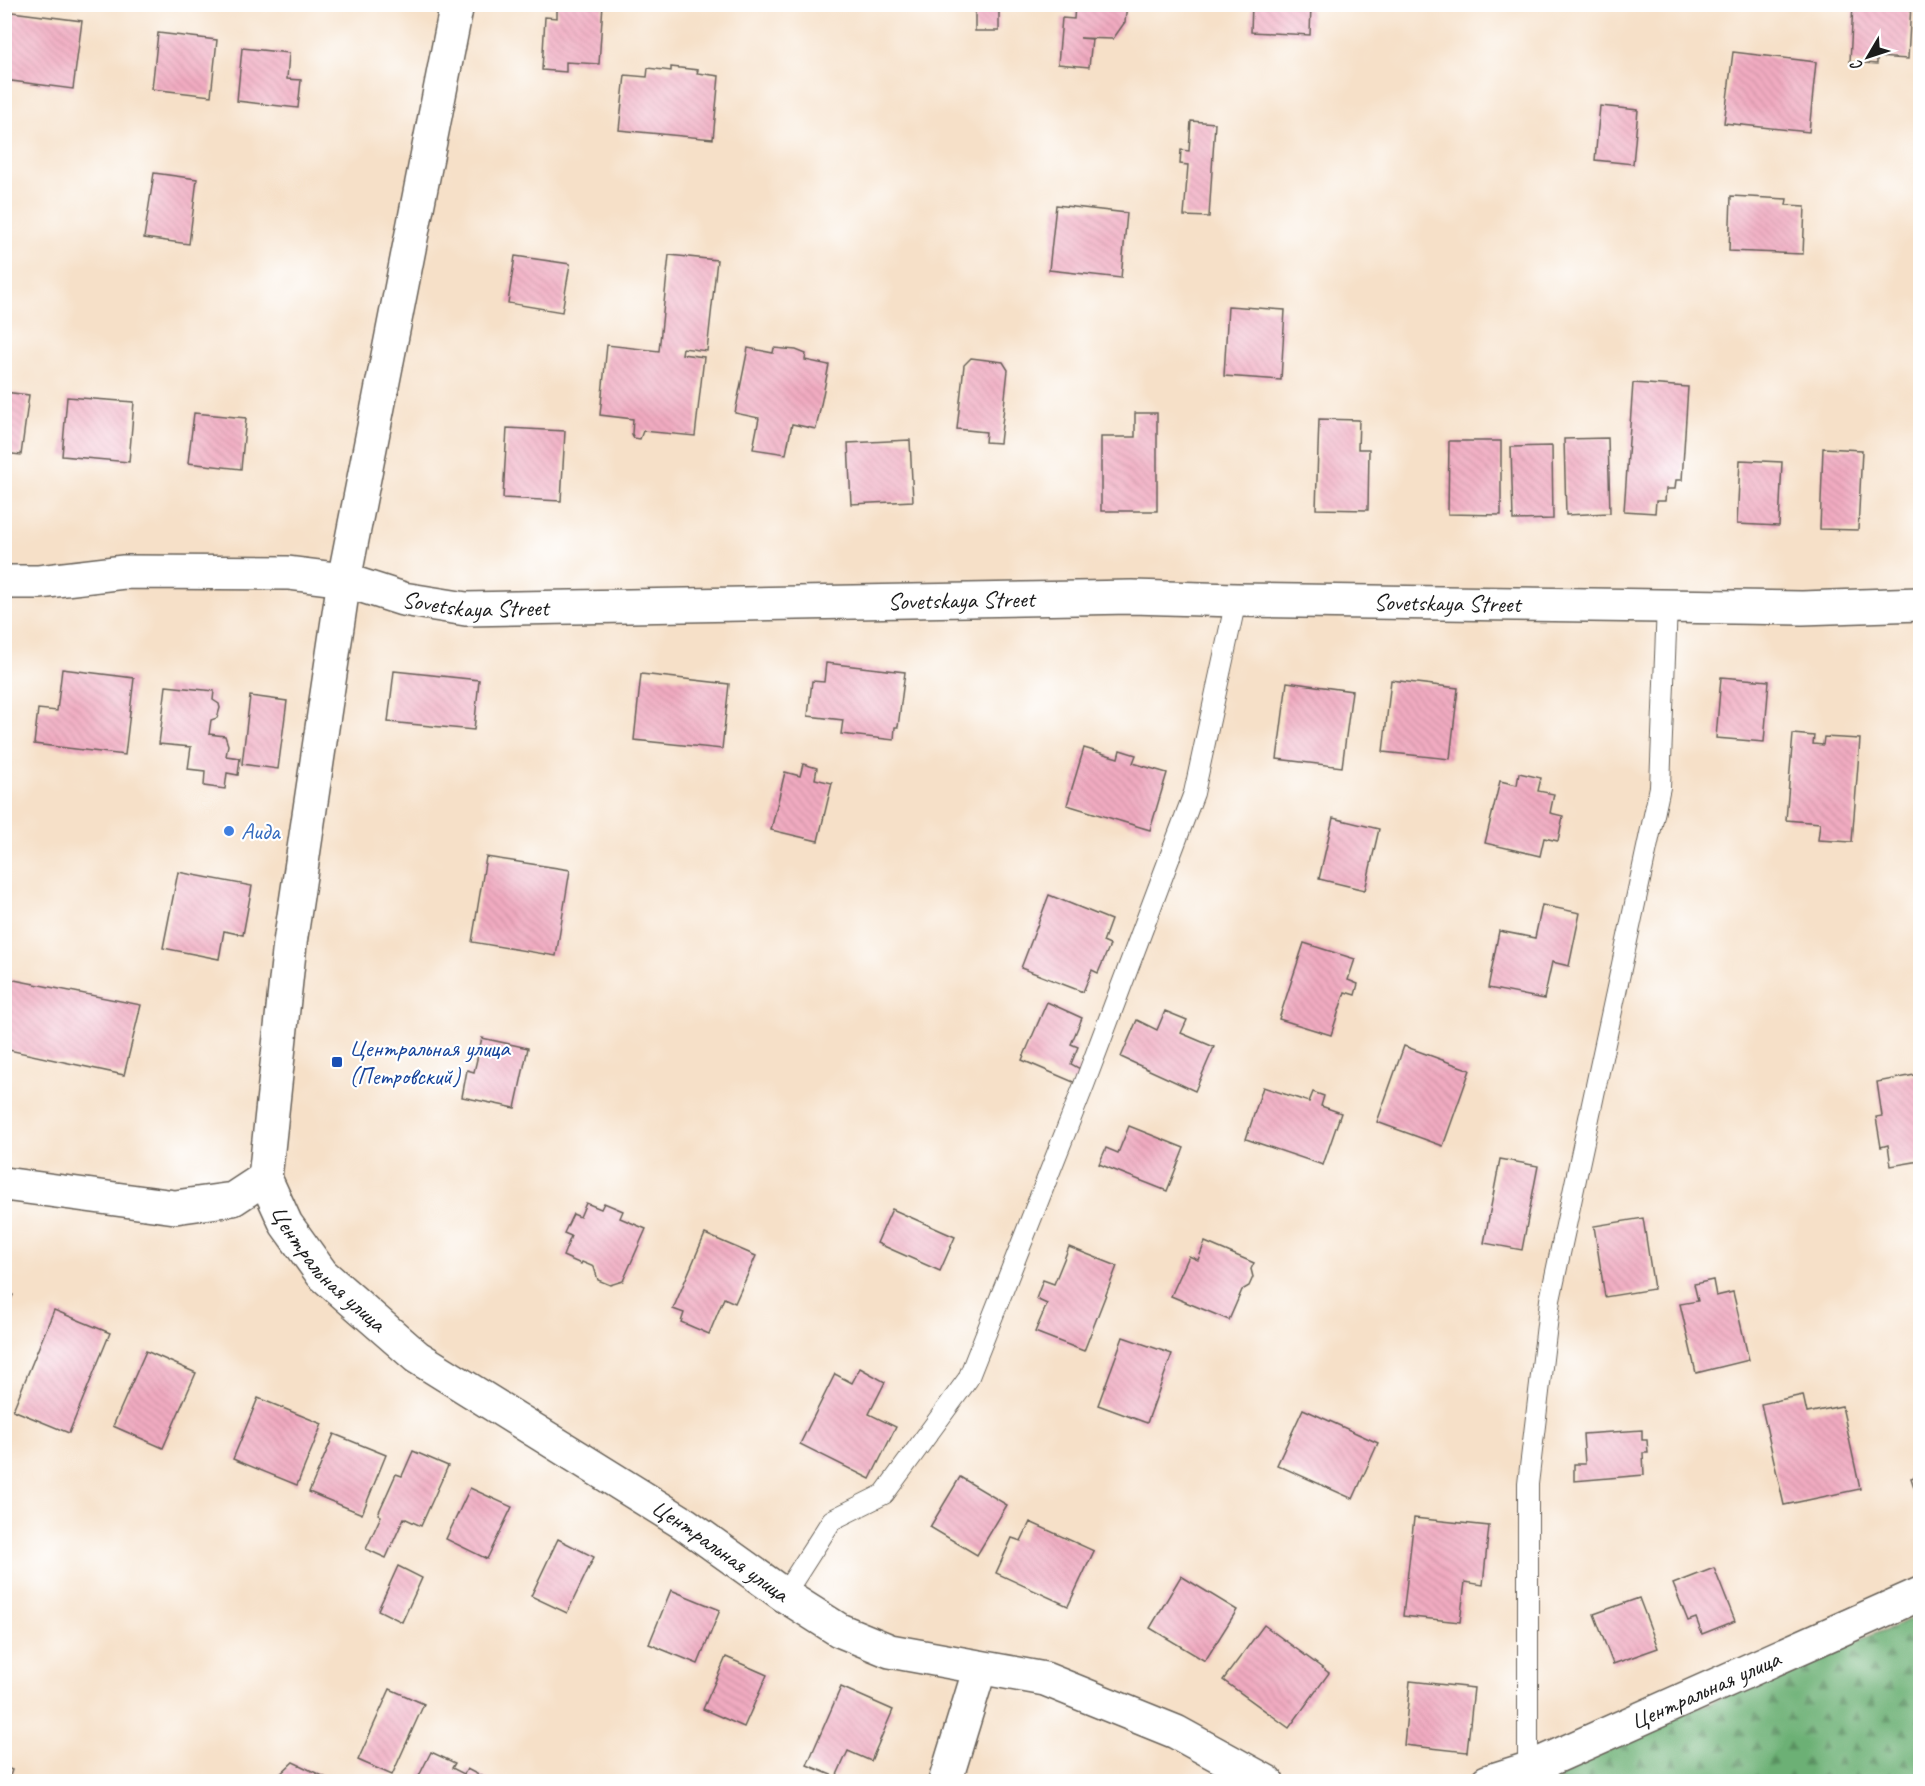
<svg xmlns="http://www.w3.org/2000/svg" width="1925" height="1786" font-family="Caveat,sans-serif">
<defs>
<pattern id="forest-firs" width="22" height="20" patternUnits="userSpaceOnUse" patternTransform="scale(1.5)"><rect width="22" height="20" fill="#6cb075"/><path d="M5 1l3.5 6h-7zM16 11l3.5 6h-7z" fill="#588e5f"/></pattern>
<pattern id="building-back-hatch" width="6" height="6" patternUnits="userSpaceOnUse" patternTransform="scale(1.5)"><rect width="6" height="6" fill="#f1abc1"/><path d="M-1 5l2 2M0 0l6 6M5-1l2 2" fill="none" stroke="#ce93a5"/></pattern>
</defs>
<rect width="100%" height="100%" fill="#fff"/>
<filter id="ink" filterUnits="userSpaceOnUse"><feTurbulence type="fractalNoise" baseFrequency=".0167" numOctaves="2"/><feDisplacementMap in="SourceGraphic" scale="12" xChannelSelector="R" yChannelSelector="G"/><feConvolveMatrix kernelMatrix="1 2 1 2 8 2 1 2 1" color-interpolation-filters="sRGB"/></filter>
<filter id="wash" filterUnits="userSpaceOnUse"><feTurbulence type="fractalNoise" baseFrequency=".008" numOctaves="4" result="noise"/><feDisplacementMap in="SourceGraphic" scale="24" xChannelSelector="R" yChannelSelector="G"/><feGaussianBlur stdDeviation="1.35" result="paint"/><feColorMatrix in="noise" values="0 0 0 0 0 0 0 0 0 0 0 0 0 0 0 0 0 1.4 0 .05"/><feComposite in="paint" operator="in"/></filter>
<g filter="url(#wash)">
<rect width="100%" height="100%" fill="#f6e0c8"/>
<polygon fill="url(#forest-firs)" stroke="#446648" stroke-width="1.5" points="1920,1615 1920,1781 1534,1782 1537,1774"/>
<g id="blocks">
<g fill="url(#building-back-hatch)">
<polygon points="557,4 603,4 599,64 566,62 566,72 542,70 545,17 557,18"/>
<rect x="975" y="4" width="24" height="27"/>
<polygon points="1075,4 1127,4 1125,22 1113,39 1080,38 1092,39 1089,67 1058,64 1062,18 1074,19"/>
<polygon points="1252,4 1311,4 1310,35 1251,32"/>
<polygon points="1853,4 1911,4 1908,59 1877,57 1877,64 1850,62"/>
<polygon points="4,11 82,21 73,89 4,80"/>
<polygon points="158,33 217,40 211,96 152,89"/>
<polygon points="242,48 289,53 287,79 301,80 298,108 237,101"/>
<polygon points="1733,52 1816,62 1809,132 1724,123"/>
<polygon points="671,67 698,70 697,73 719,76 713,139 619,130 625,75 647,77 648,68 671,71"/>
<polygon points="1600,106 1638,110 1633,164 1595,160"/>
<polygon points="1191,121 1215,123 1209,217 1184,216 1188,165 1180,164 1181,150 1189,151"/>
<polygon points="154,173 197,179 189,244 144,238"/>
<polygon points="1731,196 1787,199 1786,205 1805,206 1803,254 1729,251"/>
<polygon points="1056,205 1127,213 1121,278 1049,270"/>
<polygon points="669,255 717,260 707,351 683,348 682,354 704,357 695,436 643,431 640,439 634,438 632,434 633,419 600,415 607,345 659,351"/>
<polygon points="515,256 570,264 562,312 508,303"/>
<polygon points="1228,306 1285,310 1281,380 1224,376"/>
<polygon points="748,348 773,353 774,348 796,350 806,354 805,360 829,365 816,429 792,424 786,454 753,449 759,418 735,413"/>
<polygon points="971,358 1003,362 1008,370 1000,443 985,442 986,432 957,429 964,365"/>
<polygon points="1633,383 1688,387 1682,480 1676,480 1675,489 1666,489 1665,501 1656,501 1655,513 1624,511"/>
<polygon points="4,392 29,395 21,455 4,453"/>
<polygon points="67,397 134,402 129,462 62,456"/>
<polygon points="194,413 246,418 241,469 188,463"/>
<polygon points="1135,413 1157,413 1157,511 1101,511 1101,437 1135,437"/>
<polygon points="1319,419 1359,420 1358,449 1369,449 1368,510 1316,509"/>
<polygon points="507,428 565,431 561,501 503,498"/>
<polygon points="1608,438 1610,513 1566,515 1564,439"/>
<polygon points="910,440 913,501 851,504 848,443"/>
<polygon points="1449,441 1501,441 1501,515 1448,514"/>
<polygon points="1552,446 1553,519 1513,520 1511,447"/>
<polygon points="1823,448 1862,450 1858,530 1820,529"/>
<polygon points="1740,460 1782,462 1779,526 1737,524"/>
<polygon points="826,663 905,672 898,727 895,727 894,740 841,734 843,720 808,716 812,681 824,682"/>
<polygon points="62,669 134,678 125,755 34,744 38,709 57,711"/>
<polygon points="394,671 479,680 474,730 388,722"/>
<polygon points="641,674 729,684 722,749 634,740"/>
<polygon points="1721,677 1769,681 1764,742 1716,738"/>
<polygon points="1391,680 1458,688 1450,759 1383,752"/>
<polygon points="1287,682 1352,691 1342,767 1277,759"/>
<polygon points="166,686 214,691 213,700 219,704 220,708 217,718 211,720 209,734 225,736 228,745 226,756 240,758 238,775 227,773 225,789 204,786 205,771 188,769 191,747 159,744"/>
<polygon points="250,696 287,701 278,769 242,764"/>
<polygon points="1793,734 1814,736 1813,744 1823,745 1824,737 1860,739 1852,842 1818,840 1820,823 1786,820"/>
<polygon points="1084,748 1118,758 1120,750 1136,755 1133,763 1167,773 1150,830 1067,805"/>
<polygon points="803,764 817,768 815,779 832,783 818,841 771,830 785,772 800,776"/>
<polygon points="1519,773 1541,778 1538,791 1554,794 1550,813 1563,816 1558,841 1544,838 1540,856 1485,843 1500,781 1517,785"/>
<polygon points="1333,818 1379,829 1365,890 1319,879"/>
<polygon points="486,857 570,870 556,956 472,942"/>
<polygon points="178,872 252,886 243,935 224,931 219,959 163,948"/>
<polygon points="1049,895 1111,920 1103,942 1110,945 1098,973 1092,970 1083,992 1021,968"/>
<polygon points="1542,905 1580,913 1569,966 1552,962 1544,999 1488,988 1499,931 1535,938"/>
<polygon points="1304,943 1355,959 1348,980 1358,984 1355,995 1345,992 1331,1035 1279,1019"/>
<polygon points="4,978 141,1005 124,1075 4,1049"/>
<polygon points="1047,1002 1082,1018 1071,1044 1078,1047 1071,1064 1084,1071 1078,1084 1022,1060"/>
<polygon points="1165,1011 1187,1020 1181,1033 1214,1047 1195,1091 1121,1057 1137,1020 1157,1030"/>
<polygon points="482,1038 528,1048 515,1108 462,1097 467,1070 474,1072"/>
<polygon points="1404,1046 1470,1070 1443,1146 1377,1122"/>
<polygon points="1920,1074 1920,1161 1891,1166 1888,1145 1881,1147 1876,1117 1882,1116 1877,1082"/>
<polygon points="1263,1087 1309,1102 1313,1092 1324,1096 1321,1106 1341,1113 1323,1165 1246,1139"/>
<polygon points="1129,1126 1184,1148 1167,1191 1099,1164 1106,1148 1118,1153"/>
<polygon points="1500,1159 1538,1166 1522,1250 1484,1243"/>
<polygon points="586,1203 601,1209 604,1203 623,1211 620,1218 646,1229 623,1281 610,1285 598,1280 594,1267 582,1262 581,1264 563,1256 571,1236 564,1233 573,1214 580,1217"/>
<polygon points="892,1209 955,1237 940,1271 877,1243"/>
<polygon points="1643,1218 1654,1289 1605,1297 1594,1226"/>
<polygon points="705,1234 756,1256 735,1303 724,1298 709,1334 681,1322 684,1313 673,1309"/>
<polygon points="1205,1242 1254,1263 1251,1269 1253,1277 1249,1286 1242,1290 1229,1320 1171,1296 1189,1256 1198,1260"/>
<polygon points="1069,1247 1117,1266 1084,1351 1035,1332 1047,1304 1036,1299 1043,1280 1054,1284"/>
<polygon points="1713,1280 1716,1296 1733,1292 1749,1360 1696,1373 1680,1304 1698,1301 1694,1284"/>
<polygon points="4,1291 13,1295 4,1314"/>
<polygon points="54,1310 110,1333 69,1433 13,1410"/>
<polygon points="1123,1337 1172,1354 1147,1423 1098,1405"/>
<polygon points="146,1351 196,1373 163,1448 113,1426"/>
<polygon points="860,1368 885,1382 869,1414 896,1427 870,1479 800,1444 835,1374 852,1383"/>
<polygon points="1803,1395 1807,1413 1842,1406 1860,1489 1784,1505 1761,1404"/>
<polygon points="258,1398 322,1424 297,1485 233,1459"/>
<polygon points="1303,1409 1378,1443 1353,1499 1277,1465"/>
<polygon points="1642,1430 1642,1440 1647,1440 1648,1453 1643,1453 1644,1475 1574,1481 1574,1464 1585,1464 1583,1434"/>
<polygon points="334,1434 386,1455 362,1514 309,1492"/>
<polygon points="413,1451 448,1466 421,1526 404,1518 386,1558 366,1549 381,1516 378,1514 396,1474 402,1476"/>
<polygon points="1920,1475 1920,1505 1911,1478"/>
<polygon points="960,1477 1007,1505 977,1555 930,1527"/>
<polygon points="470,1488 512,1507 487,1559 446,1539"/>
<polygon points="1414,1518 1489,1526 1483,1585 1465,1582 1460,1622 1403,1616"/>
<polygon points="1030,1522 1094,1551 1068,1606 996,1573 1012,1538 1021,1541"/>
<polygon points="558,1539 594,1557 567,1613 531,1596"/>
<polygon points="398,1566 422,1578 402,1622 378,1610"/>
<polygon points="1714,1568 1735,1621 1702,1634 1696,1618 1688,1621 1673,1584"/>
<polygon points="1181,1576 1237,1610 1205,1661 1150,1628"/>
<polygon points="671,1590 720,1610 698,1664 649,1644"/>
<polygon points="1639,1598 1658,1648 1613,1664 1594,1614"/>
<polygon points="1264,1625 1329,1673 1289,1728 1223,1680"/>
<polygon points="726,1657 767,1675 744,1727 703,1709"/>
<polygon points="1410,1681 1474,1688 1467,1752 1404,1745"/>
<polygon points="841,1687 893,1710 871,1761 848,1751 836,1777 807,1765"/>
<polygon points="390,1689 424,1704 392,1775 358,1760"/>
<polygon points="431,1752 455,1763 452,1768 464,1774 467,1769 492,1782 416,1782"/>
<polygon points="293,1762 329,1779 329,1782 270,1782 273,1775 277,1777"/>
<polygon points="4,1767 12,1770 8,1782 4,1782"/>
</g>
</g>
</g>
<g filter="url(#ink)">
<use href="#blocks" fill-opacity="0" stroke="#686158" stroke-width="1.5"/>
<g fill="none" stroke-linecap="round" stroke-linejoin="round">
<g stroke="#686158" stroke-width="22">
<g id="service">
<polyline points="784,1595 832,1520 884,1494 968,1379 1084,1085 1194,793 1236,600"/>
<polyline points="1528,1769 1528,1484 1550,1300 1660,787 1667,605"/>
</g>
</g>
<g stroke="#686158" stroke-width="36">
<g id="minor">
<path id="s1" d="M4,582H39L124,572L288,573L344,580L403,599L466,609L1132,597L1236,600L1802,608L1920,604"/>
<path id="s2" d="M265,1178L286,1224L322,1274L417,1357L685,1524L784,1595L839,1630L890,1651L1045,1679L1176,1732L1267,1782"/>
<polyline points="265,1178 290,943 344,580 457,4"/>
<polyline points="4,1184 175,1207 233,1199 265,1178"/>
<polyline points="945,1782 980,1668"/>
<path id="s3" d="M1487,1782L1528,1769L1920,1594"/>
</g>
</g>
<use href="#service" stroke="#fff" stroke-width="20"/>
<use href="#minor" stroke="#fff" stroke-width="33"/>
</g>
</g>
<circle fill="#3f7fe0" stroke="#fff" stroke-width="2" cx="229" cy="831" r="6"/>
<rect fill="#1a4fb4" stroke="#fff" stroke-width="2" x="331" y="1056" width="12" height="12" rx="3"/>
<g text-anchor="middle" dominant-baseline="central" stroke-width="4.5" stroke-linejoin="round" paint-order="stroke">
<g font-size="24" fill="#1c1c1c" stroke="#fff">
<text stroke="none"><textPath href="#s1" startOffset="962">Sovetskaya Street</textPath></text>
<text stroke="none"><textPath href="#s1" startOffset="476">Sovetskaya Street</textPath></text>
<text stroke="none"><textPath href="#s1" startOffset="1448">Sovetskaya Street</textPath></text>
<text stroke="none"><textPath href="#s2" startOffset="112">Центральная улица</textPath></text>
<text stroke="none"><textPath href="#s2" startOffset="598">Центральная улица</textPath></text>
<text stroke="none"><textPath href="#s3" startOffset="237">Центральная улица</textPath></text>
</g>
<g font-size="24" fill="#366cbe" stroke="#fff" text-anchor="start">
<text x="241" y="831">Аида</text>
</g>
<g font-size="24" fill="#164399" stroke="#fff" text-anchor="start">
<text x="349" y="1048">Центральная улица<tspan x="349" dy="28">(Петровский)</tspan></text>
</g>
</g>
<rect width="1925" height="1786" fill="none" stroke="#fff" stroke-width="24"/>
<g transform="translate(1868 57) rotate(231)" stroke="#ffffff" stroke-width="4.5" paint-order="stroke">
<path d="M0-4.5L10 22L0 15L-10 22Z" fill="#1c1c1c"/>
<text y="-9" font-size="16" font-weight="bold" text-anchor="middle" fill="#1c1c1c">С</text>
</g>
</svg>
